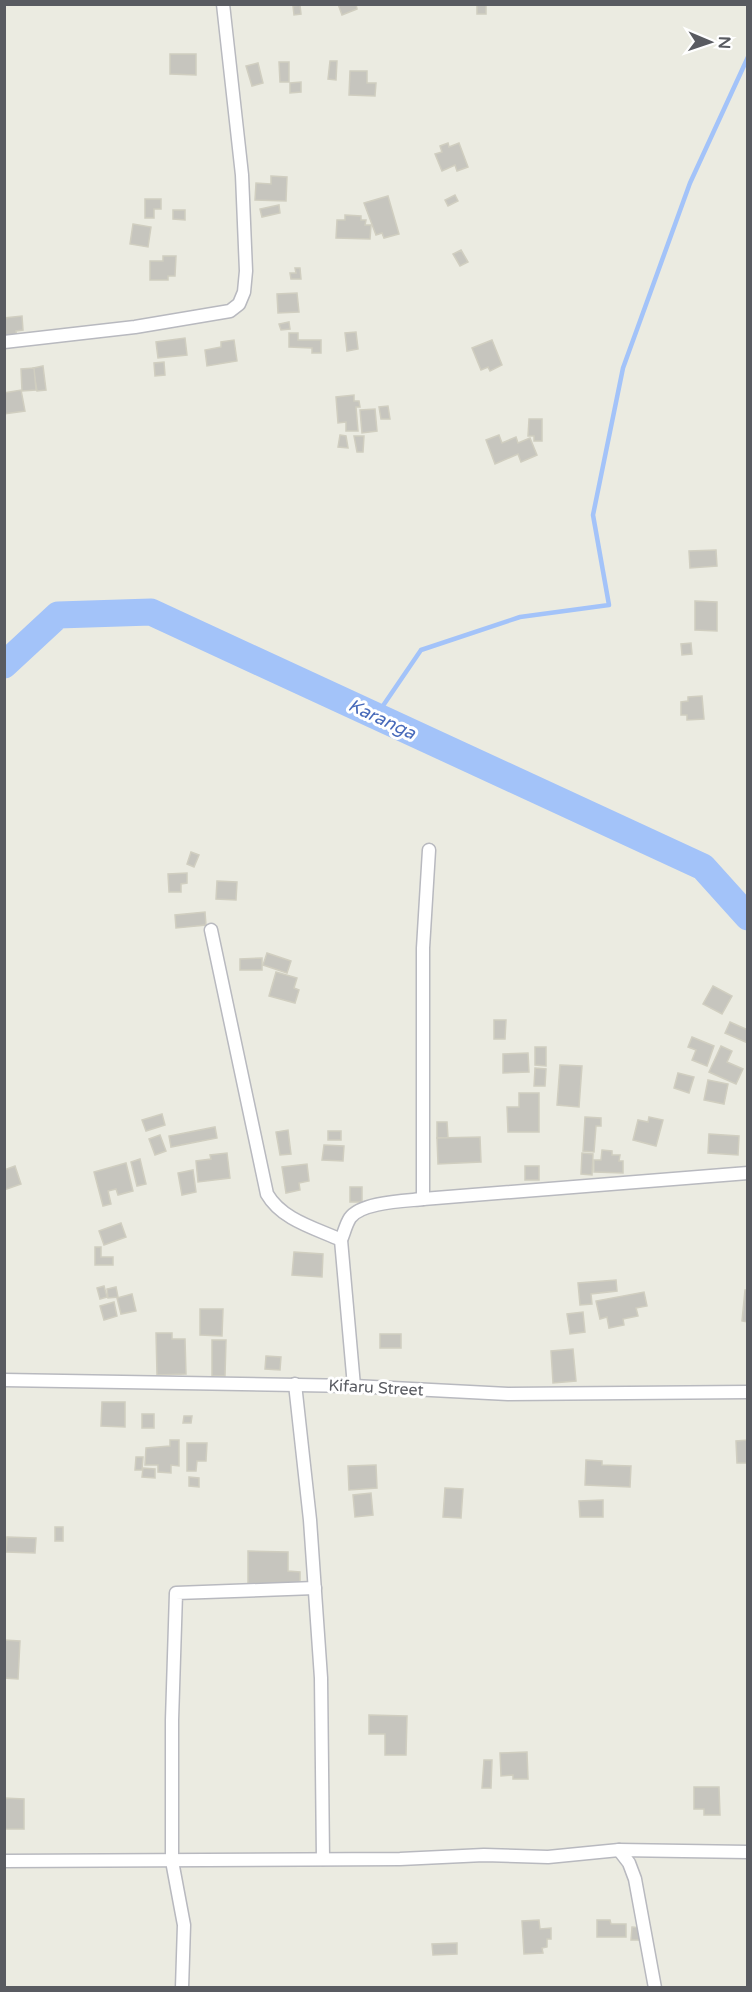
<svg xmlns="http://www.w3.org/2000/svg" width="752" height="1992" font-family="'Varela Round',sans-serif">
<rect width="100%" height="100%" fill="#ebebe1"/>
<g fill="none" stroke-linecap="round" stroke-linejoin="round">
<polyline stroke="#a3c3f9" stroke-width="4.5" points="376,716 421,650 520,617 609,605 593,515 623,368 690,183 748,57"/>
<polyline stroke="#a3c3f9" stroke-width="27" points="4,665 58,615 151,612 703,867 748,917"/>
</g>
<g fill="#c6c5be" stroke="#d0cec0" stroke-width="1.5">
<polygon points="338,4 356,4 357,9 342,15"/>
<polygon points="477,4 489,4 486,6 486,14 477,14"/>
<polygon points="300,5 301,14 294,15 293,6"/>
<polygon points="170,54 196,54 196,75 170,74"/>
<polygon points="330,61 337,61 336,80 328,79"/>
<polygon points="279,62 289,62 289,82 280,82"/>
<polygon points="258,63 263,83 252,86 246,66"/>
<polygon points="350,71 367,71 367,83 376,83 375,96 349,95"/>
<polygon points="301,82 301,92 290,93 290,83"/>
<polygon points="448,143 449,147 459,143 468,167 457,171 455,165 442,171 435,154 442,152 440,146"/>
<polygon points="271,176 287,177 286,201 255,200 256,183 271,184"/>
<polygon points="455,195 458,201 448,206 445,200"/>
<polygon points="388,196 399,234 384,238 382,233 376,235 364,203"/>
<polygon points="145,199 161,199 161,209 154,209 154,218 145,218"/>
<polygon points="279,205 280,213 262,217 260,209"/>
<polygon points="173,210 185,210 185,220 173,219"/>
<polygon points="345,215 361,216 361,220 366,220 365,225 371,225 370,239 336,238 337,220 345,220"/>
<polygon points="133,224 151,227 148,247 130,244"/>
<polygon points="461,250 468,262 460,266 453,254"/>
<polygon points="163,256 176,256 175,276 168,276 168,280 150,280 150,261 163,261"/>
<polygon points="295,268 300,268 301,279 291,279 290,273 296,273"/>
<polygon points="297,293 299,312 278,313 277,294"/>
<polygon points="22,316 23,330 16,331 17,338 4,340 4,318"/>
<polygon points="289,322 290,329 281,330 279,324"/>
<polygon points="356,332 358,349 347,351 345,333"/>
<polygon points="289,333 298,333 298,340 321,340 321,353 312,353 312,348 289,347"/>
<polygon points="185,338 187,355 158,358 156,342"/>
<polygon points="234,340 237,361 207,366 205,350 221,347 221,342"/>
<polygon points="492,340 502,365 490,371 488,367 481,370 472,348"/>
<polygon points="164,362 165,375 155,376 154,363"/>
<polygon points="43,366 46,390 37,391 33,368"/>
<polygon points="34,368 36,390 22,391 21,369"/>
<polygon points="21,390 25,411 4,414 4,393"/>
<polygon points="354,395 354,401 359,401 360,407 356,407 358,431 346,431 346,422 338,423 336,397"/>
<polygon points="388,406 390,419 381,419 379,407"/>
<polygon points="375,409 377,431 362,433 360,410"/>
<polygon points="529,419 542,419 542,441 534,441 534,436 528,436"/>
<polygon points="340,435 346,436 348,448 338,447"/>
<polygon points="499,435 502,443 516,437 518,443 530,438 537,455 521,462 518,454 495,464 486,440"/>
<polygon points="354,436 364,436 363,452 357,452"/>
<polygon points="716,550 717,566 690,568 689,551"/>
<polygon points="695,601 717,602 717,631 695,630"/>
<polygon points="691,643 692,654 682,655 681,644"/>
<polygon points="702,696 704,719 687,720 687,715 681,715 681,702 688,701 688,697"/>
<polygon points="191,852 199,855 194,867 187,864"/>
<polygon points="187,873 187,883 181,884 181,892 169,892 168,874"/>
<polygon points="217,881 237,882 236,900 216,899"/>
<polygon points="205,912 206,925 176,928 175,915"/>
<polygon points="267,953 291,961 287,973 263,965"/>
<polygon points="262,958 262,970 240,970 240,959"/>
<polygon points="276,972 297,978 294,988 299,990 295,1003 269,996"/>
<polygon points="713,986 732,996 722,1014 703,1004"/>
<polygon points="494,1020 506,1020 505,1039 494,1039"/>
<polygon points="730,1022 748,1030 748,1043 725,1033"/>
<polygon points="692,1037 714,1046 707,1066 692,1060 696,1050 688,1047"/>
<polygon points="721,1046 732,1051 727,1062 743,1069 736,1084 709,1072"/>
<polygon points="535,1047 546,1047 546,1066 535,1065"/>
<polygon points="528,1053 529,1072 503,1073 503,1054"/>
<polygon points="560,1065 582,1066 579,1107 557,1105"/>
<polygon points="535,1068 546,1069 545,1086 534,1086"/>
<polygon points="678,1073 694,1077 689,1093 674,1088"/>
<polygon points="708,1080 728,1084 724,1104 704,1100"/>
<polygon points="519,1093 539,1093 539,1132 508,1132 507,1107 519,1107"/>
<polygon points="162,1114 165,1125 146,1131 142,1120"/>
<polygon points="585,1117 601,1118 601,1126 596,1126 594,1152 583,1151"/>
<polygon points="649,1117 663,1120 656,1146 633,1140 638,1120 648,1122"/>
<polygon points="437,1122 447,1122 448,1138 437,1138"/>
<polygon points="215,1127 217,1138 171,1147 169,1136"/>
<polygon points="288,1130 291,1154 280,1155 276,1132"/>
<rect x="328" y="1131" width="13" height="9"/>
<polygon points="709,1134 739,1136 738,1155 708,1153"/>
<polygon points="160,1135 166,1151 155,1155 149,1139"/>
<polygon points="480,1137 481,1162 438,1164 437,1138"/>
<polygon points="324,1145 344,1146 343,1161 322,1160"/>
<polygon points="602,1150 612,1151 612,1155 620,1155 619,1161 623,1161 623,1173 594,1172 594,1160 601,1160"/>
<polygon points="227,1153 230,1178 198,1182 196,1161 211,1159 210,1155"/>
<polygon points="582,1153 593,1154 592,1175 581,1174"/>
<polygon points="140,1159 146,1184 137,1186 131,1162"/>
<polygon points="126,1163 133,1191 118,1195 116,1189 108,1191 111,1204 103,1206 94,1172"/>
<polygon points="307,1164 309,1181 299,1183 300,1190 286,1193 282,1167"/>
<polygon points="15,1166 21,1184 4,1190 4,1170"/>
<rect x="525" y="1166" width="14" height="14"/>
<polygon points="193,1170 196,1192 182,1195 178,1173"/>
<rect x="350" y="1187" width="12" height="15"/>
<polygon points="121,1223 126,1237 104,1245 99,1231"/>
<polygon points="95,1247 101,1247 101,1257 113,1257 113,1265 95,1265"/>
<polygon points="294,1252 323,1254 322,1277 292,1275"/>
<polygon points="616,1280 617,1291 591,1294 592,1304 580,1305 578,1283"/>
<polygon points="104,1286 107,1297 100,1299 97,1288"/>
<polygon points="116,1287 118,1297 108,1298 107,1289"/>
<polygon points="745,1290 748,1290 748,1322 742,1321"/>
<polygon points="644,1292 647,1306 636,1308 638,1316 623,1319 624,1325 609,1328 607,1317 600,1319 596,1301"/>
<polygon points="132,1294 136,1311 121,1314 117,1298"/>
<polygon points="114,1302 117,1316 104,1320 100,1306"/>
<polygon points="200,1309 223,1309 222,1336 200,1335"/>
<polygon points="583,1312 585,1332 570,1334 567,1314"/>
<polygon points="156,1333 172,1333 172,1339 185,1339 186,1374 157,1375"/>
<rect x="380" y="1334" width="21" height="14"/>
<polygon points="212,1340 226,1340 225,1376 212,1376"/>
<polygon points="573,1349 576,1381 553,1383 551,1351"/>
<polygon points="266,1356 281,1357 280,1370 265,1369"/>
<polygon points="102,1402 125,1402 125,1427 101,1426"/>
<rect x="142" y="1414" width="12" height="14"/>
<polygon points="184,1416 192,1416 191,1423 183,1423"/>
<polygon points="170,1440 179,1440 179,1466 171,1465 171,1473 158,1472 158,1465 145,1465 146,1448 170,1446"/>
<polygon points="748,1440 748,1463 737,1463 736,1441"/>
<polygon points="187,1443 207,1443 206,1461 197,1461 196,1471 187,1471"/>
<polygon points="136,1457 143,1457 142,1470 135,1470"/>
<polygon points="586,1460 602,1461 602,1465 631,1466 630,1487 585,1485"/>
<polygon points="376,1465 377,1488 349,1490 348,1466"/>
<polygon points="143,1468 155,1469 155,1478 142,1477"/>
<polygon points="189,1477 199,1478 199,1487 189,1486"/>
<polygon points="445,1488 463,1489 461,1518 443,1517"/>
<polygon points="371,1493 373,1515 355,1517 353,1495"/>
<polygon points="603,1500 603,1517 580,1517 579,1501"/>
<rect x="55" y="1527" width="8" height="14"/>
<polygon points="7,1537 36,1538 35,1553 6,1552"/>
<polygon points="248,1551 288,1552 288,1571 300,1572 300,1585 248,1583"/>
<polygon points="4,1640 20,1641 18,1679 4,1678"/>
<polygon points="369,1715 407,1716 406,1755 385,1755 385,1734 369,1734"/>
<polygon points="527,1752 528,1779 513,1779 513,1775 501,1776 500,1753"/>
<polygon points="484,1760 492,1760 491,1788 482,1788"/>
<polygon points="694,1787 719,1787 720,1815 704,1815 704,1809 694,1809"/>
<polygon points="4,1798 24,1799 24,1829 4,1829"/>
<polygon points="539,1920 540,1929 551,1928 551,1939 547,1939 547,1947 542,1948 543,1953 524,1954 522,1921"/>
<polygon points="597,1920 610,1920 611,1924 626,1924 626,1937 597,1937"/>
<polygon points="632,1927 642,1928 642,1940 631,1940"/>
<polygon points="457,1943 457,1954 433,1955 432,1944"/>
</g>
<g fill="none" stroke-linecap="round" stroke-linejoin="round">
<g stroke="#b8b9bf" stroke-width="15">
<g id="street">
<polyline points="4,342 135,327 230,311 239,304 244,292 246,271 242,175 223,4"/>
<path d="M211,930L267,1194C282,1220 315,1228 341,1240"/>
<polyline points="423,1199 423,948 429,850"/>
<polyline points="4,1380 354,1386 508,1394 748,1392"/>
<polyline points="295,1384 310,1520 321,1678 323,1859"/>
<path d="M354,1386L341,1240C344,1233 346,1224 350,1218C361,1202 405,1201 423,1199L748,1173"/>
<polyline points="619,1850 629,1863 635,1879 655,1988"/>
<polyline points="4,1861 400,1859 484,1855 548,1857 619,1850 748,1852"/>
<polyline points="182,1988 184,1925 172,1861 172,1720 176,1593 315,1588"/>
</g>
</g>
<use href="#street" stroke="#fff" stroke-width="12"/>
</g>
<g text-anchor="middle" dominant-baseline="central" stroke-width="6" stroke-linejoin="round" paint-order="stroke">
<g font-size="16" fill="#595b61" stroke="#fff">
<text transform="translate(376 1388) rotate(3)">Kifaru Street</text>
</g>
<g font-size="18" font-style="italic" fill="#486aba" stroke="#fff">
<text transform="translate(382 719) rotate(25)">Karanga</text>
</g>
</g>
<rect width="752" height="1992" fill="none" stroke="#595b61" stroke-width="12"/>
<g transform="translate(710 42) rotate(92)" stroke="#ffffff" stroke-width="4.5" paint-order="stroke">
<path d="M0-4.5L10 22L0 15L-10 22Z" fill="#595b61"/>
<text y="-9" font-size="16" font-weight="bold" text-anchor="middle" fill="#595b61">N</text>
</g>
</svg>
